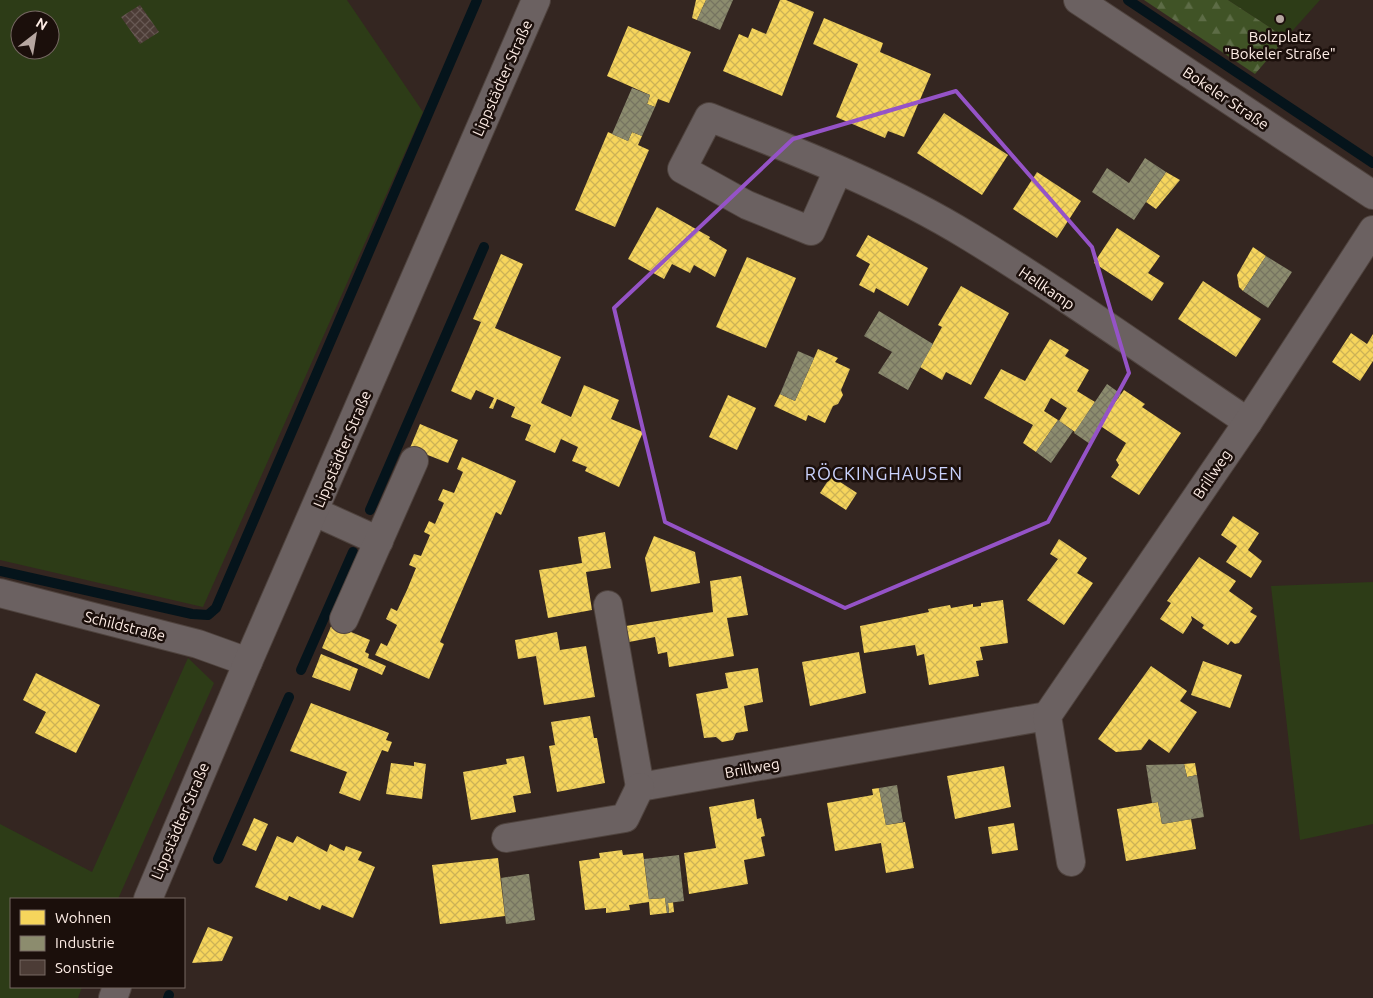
<svg xmlns="http://www.w3.org/2000/svg" width="1373" height="998" font-family="Ubuntu,sans-serif">
<defs>
<pattern id="forest-firs" width="22" height="20" patternUnits="userSpaceOnUse" patternTransform="scale(1.25)"><rect width="22" height="20" fill="#405326"/><path d="M5 1l3.5 6h-7zM16 11l3.5 6h-7z" fill="#5d6c46"/></pattern>
<pattern id="homes-cross-hatch" width="8" height="8" patternUnits="userSpaceOnUse" patternTransform="scale(1.25)"><rect width="8" height="8" fill="#f6d55c"/><path d="M0 0l8 8M0 8l8-8" fill="none" stroke="#ccb256"/></pattern>
<pattern id="industry-cross-hatch" width="8" height="8" patternUnits="userSpaceOnUse" patternTransform="scale(1.25)"><rect width="8" height="8" fill="#8c8c6e"/><path d="M0 0l8 8M0 8l8-8" fill="none" stroke="#767460"/></pattern>
<pattern id="building-cross-hatch" width="8" height="8" patternUnits="userSpaceOnUse" patternTransform="scale(1.25)"><rect width="8" height="8" fill="#4c3c36"/><path d="M0 0l8 8M0 8l8-8" fill="none" stroke="#675853"/></pattern>
</defs>
<rect width="100%" height="100%" fill="#342621"/>
<g fill="#2d3c17" fill-rule="evenodd">
<path d="M0,0H347L423,112L203,607L0,560ZM20,20H50V50H20Z"/>
<polygon points="1228,0 1320,0 1286,38"/>
<polygon points="1373,582 1373,824 1300,840 1271,586"/>
<polygon points="188,658 214,683 118,899 11,899 11,987 82,987 78,998 0,998 0,824 92,872"/>
</g>
<polygon fill="url(#forest-firs)" points="1144,0 1228,0 1286,38 1255,74"/>
<g fill="url(#homes-cross-hatch)">
<polygon points="696,0 706,0 697,20 692,18"/>
<polygon points="780,0 786,0 814,12 782,96 723,71 739,34 748,38 752,28 766,34"/>
<polygon points="824,18 883,43 880,52 931,74 904,137 888,131 885,138 836,117 858,64 813,44"/>
<polygon points="628,26 691,52 669,103 658,99 655,107 647,104 650,95 607,76"/>
<polygon points="944,113 1008,155 982,195 917,153"/>
<polygon points="608,132 628,141 632,132 642,136 638,145 649,150 615,227 575,210"/>
<polygon points="1037,172 1081,201 1057,238 1013,209"/>
<polygon points="1166,172 1180,180 1156,209 1146,202"/>
<polygon points="657,207 710,237 709,239 727,250 715,277 694,265 690,273 672,264 664,279 628,259"/>
<polygon points="1117,228 1160,256 1148,273 1164,283 1152,301 1094,263"/>
<polygon points="868,235 928,268 908,306 876,288 874,293 859,285 870,264 856,256"/>
<polygon points="1253,247 1266,256 1243,291 1239,287 1237,275"/>
<polygon points="501,254 523,264 495,328 561,357 541,403 571,417 584,385 619,400 611,419 643,432 619,487 585,471 587,467 572,461 578,447 561,439 555,453 525,440 531,425 511,417 515,407 497,399 493,409 489,408 494,398 476,390 471,400 451,391 481,322 473,319"/>
<polygon points="747,257 796,278 766,348 716,327"/>
<polygon points="1203,281 1261,319 1236,357 1178,319"/>
<polygon points="961,286 1009,313 971,385 946,372 942,380 920,367 942,327 938,325"/>
<polygon points="1351,333 1367,344 1373,334 1373,361 1360,381 1332,362"/>
<polygon points="1050,339 1069,350 1065,356 1089,370 1077,391 1095,402 1075,432 1059,421 1067,408 1051,398 1044,411 1058,420 1036,452 1023,443 1033,425 984,398 1001,369 1025,381"/>
<polygon points="818,349 838,358 835,362 850,369 841,390 843,395 838,404 833,406 825,423 808,415 806,421 774,406 780,394 795,401"/>
<polygon points="1124,390 1145,404 1142,407 1181,433 1139,495 1111,477 1119,465 1116,460 1126,443 1099,425"/>
<polygon points="728,395 756,408 737,450 709,437"/>
<polygon points="420,424 458,440 448,463 410,448"/>
<polygon points="462,457 516,481 501,515 496,512 440,642 444,644 429,679 375,655 381,643 387,646 397,625 386,619 391,608 397,611 407,590 416,568 409,565 414,554 421,556 430,535 424,532 429,521 435,524 444,503 438,500 443,489 454,493 463,472 457,469"/>
<polygon points="831,476 857,493 846,510 820,493"/>
<polygon points="1233,516 1259,533 1248,550 1262,561 1251,578 1226,562 1237,546 1221,535"/>
<polygon points="605,532 611,568 586,572 592,610 548,618 539,570 582,563 578,537"/>
<polygon points="654,536 695,552 700,583 651,592 645,558"/>
<polygon points="1059,539 1087,558 1077,573 1093,583 1064,625 1027,600 1058,559 1050,554"/>
<polygon points="1199,557 1236,581 1229,591 1253,608 1250,612 1257,616 1239,643 1235,644 1231,641 1228,645 1202,628 1204,625 1191,616 1192,620 1183,634 1160,619 1171,603 1167,601"/>
<polygon points="741,576 748,615 727,618 734,656 669,667 667,652 658,654 655,637 629,642 626,626 713,612 710,581"/>
<polygon points="1003,600 1008,643 980,647 983,660 976,661 979,676 929,685 924,654 917,656 915,645 864,653 860,626 929,612 928,609 950,605 951,608 973,604 973,607 981,606 981,603"/>
<polygon points="332,624 370,640 365,652 369,654 368,658 386,666 382,675 322,648"/>
<polygon points="557,632 560,650 586,646 595,697 544,705 536,656 518,659 515,640"/>
<polygon points="859,652 866,693 810,706 802,662"/>
<polygon points="321,654 358,669 350,691 312,677"/>
<polygon points="1203,661 1242,675 1230,708 1191,695"/>
<polygon points="1151,666 1187,691 1180,701 1197,712 1169,753 1149,739 1141,750 1116,752 1098,739"/>
<polygon points="758,668 763,702 744,706 748,731 736,733 733,740 722,742 716,737 704,738 696,694 728,688 725,673"/>
<polygon points="36,673 100,705 76,753 35,733 46,712 23,700"/>
<polygon points="311,703 389,733 386,740 392,742 388,752 382,750 360,801 339,793 347,772 290,751"/>
<polygon points="590,716 594,738 597,738 605,783 557,792 549,746 555,745 551,722"/>
<polygon points="524,756 531,793 513,796 516,812 471,820 463,772 507,764 506,759"/>
<polygon points="414,762 426,764 422,799 386,794 391,763 414,766"/>
<polygon points="1195,763 1197,775 1187,777 1184,764"/>
<polygon points="1004,766 1011,807 955,819 947,776"/>
<polygon points="879,788 886,825 905,822 914,868 886,873 881,843 835,851 827,803 873,795 872,789"/>
<polygon points="754,799 757,819 761,818 765,836 761,837 765,856 744,860 748,884 689,894 684,853 716,848 709,807"/>
<polygon points="1158,802 1162,824 1191,819 1196,849 1126,861 1117,809"/>
<polygon points="254,818 268,824 256,851 242,845"/>
<polygon points="1014,823 1018,850 992,854 988,827"/>
<polygon points="277,836 293,843 297,836 327,852 330,844 344,851 346,846 362,852 358,860 375,867 353,918 322,905 320,910 289,896 287,901 255,887"/>
<polygon points="622,850 623,855 643,853 649,899 665,898 667,913 650,915 649,902 629,905 630,910 606,913 606,908 585,910 579,861 600,858 599,853"/>
<polygon points="498,858 505,916 440,924 432,865"/>
<polygon points="673,902 674,912 669,913 668,903"/>
<polygon points="208,927 233,937 222,961 192,963"/>
</g>
<g fill="url(#industry-cross-hatch)">
<polygon points="706,0 733,0 720,30 697,20"/>
<polygon points="632,88 650,95 647,104 655,107 642,136 632,132 628,141 612,134"/>
<polygon points="1145,158 1166,172 1134,220 1092,192 1107,168 1129,183"/>
<polygon points="1266,256 1292,272 1268,308 1243,291"/>
<polygon points="879,311 933,344 908,390 878,373 892,352 864,336"/>
<polygon points="798,351 814,358 795,401 780,394"/>
<polygon points="1107,384 1121,394 1099,425 1101,427 1090,444 1074,433"/>
<polygon points="1058,420 1073,431 1051,463 1036,452"/>
<polygon points="1184,764 1187,777 1197,775 1204,817 1162,824 1158,802 1152,803 1146,765"/>
<polygon points="897,785 903,822 886,825 879,788"/>
<polygon points="679,855 684,901 668,903 669,913 667,913 665,898 649,899 644,859"/>
<polygon points="527,874 529,874 535,920 506,924 501,878"/>
</g>
<g fill="none" stroke-linecap="round" stroke-linejoin="round">
<g stroke="#05141b" stroke-width="10">
<polyline points="1128,0 1373,163"/>
<polyline points="370,510 484,247"/>
<polyline points="0,571 192,614 208,615 216,608 477,0"/>
<polyline points="301,670 353,552"/>
<polyline points="218,859 289,697"/>
<polyline points="168,998 169,995"/>
</g>
</g>
<polygon fill="url(#building-cross-hatch)" points="140,5 159,32 140,44 121,17"/>
<g fill="none" stroke-linecap="round" stroke-linejoin="round">
<g stroke="#4f433e" stroke-width="30">
<g id="minor">
<polyline points="1078,0 1373,195"/>
<path d="M838,170L811,231L747,205L682,169L709,117C798,152 889,187 970,237C1065,295 1156,360 1248,422"/>
<polyline points="315,512 379,541"/>
<polyline points="0,593 198,644 248,662"/>
<polyline points="608,605 640,787 1047,716"/>
<polyline points="344,619 414,461"/>
<polyline points="506,838 625,818 640,787"/>
<polyline points="1071,862 1047,716 1248,422 1373,230"/>
<polyline points="148,899 248,662 536,0"/>
<polyline points="113,998 117,987"/>
</g>
</g>
<use href="#minor" stroke="#6b6161" stroke-width="28"/>
</g>
<path fill="none" stroke="#9553c7" stroke-width="4" stroke-linejoin="round" d="M956,91L1092,247L1129,373L1048,522L845,608L665,522L614,308L793,139Z"/>
<circle fill="#b7a7a1" stroke="#1b0f0b" stroke-width="2" cx="1280" cy="19" r="5"/>
<g text-anchor="middle" dominant-baseline="central" stroke-width="5" stroke-linejoin="round" paint-order="stroke">
<g font-size="15" fill="#feede6" stroke="#1b0f0b">
<text x="1280" y="36">Bolzplatz<tspan x="1280" dy="17">"Bokeler Straße"</tspan></text>
</g>
<g font-size="15" fill="#feede6" stroke="#1b0f0b">
<text transform="translate(502 78) rotate(-66)">Lippstädter Straße</text>
<text transform="translate(1226 98) rotate(34)">Bokeler Straße</text>
<text transform="translate(1047 288) rotate(34)">Hellkamp</text>
<text transform="translate(342 449) rotate(-67)">Lippstädter Straße</text>
<text transform="translate(1212 474) rotate(-56)">Brillweg</text>
<text transform="translate(125 626) rotate(14)">Schildstraße</text>
<text transform="translate(752 768) rotate(-10)">Brillweg</text>
<text transform="translate(180 821) rotate(-67)">Lippstädter Straße</text>
</g>
<g font-size="18" letter-spacing="1" fill="#cbd3fe" stroke="#1b0f0b">
<text x="884" y="473">RÖCKINGHAUSEN</text>
</g>
</g>
<rect x="10" y="898" width="175" height="90" fill="#1b0f0b" stroke="#766863"/>
<rect x="20" y="910" width="25" height="15" fill="#f6d55c" stroke="#766863"/>
<text x="55" y="923" font-size="15" fill="#feede6">Wohnen</text>
<rect x="20" y="936" width="25" height="15" fill="#8c8c6e" stroke="#766863"/>
<text x="55" y="948" font-size="15" fill="#feede6">Industrie</text>
<rect x="20" y="960" width="25" height="15" fill="#4c3c36" stroke="#766863"/>
<text x="55" y="973" font-size="15" fill="#feede6">Sonstige</text>
<g transform="translate(35 35) rotate(31)"><circle r="24" fill="#1b0f0b" stroke="#766863"/>
<path d="M0-4L9 19L0 12L-9 19Z" fill="#b7a7a1"/>
<text y="-8" font-size="14" font-weight="bold" text-anchor="middle" fill="#feede6">N</text>
</g>
</svg>
